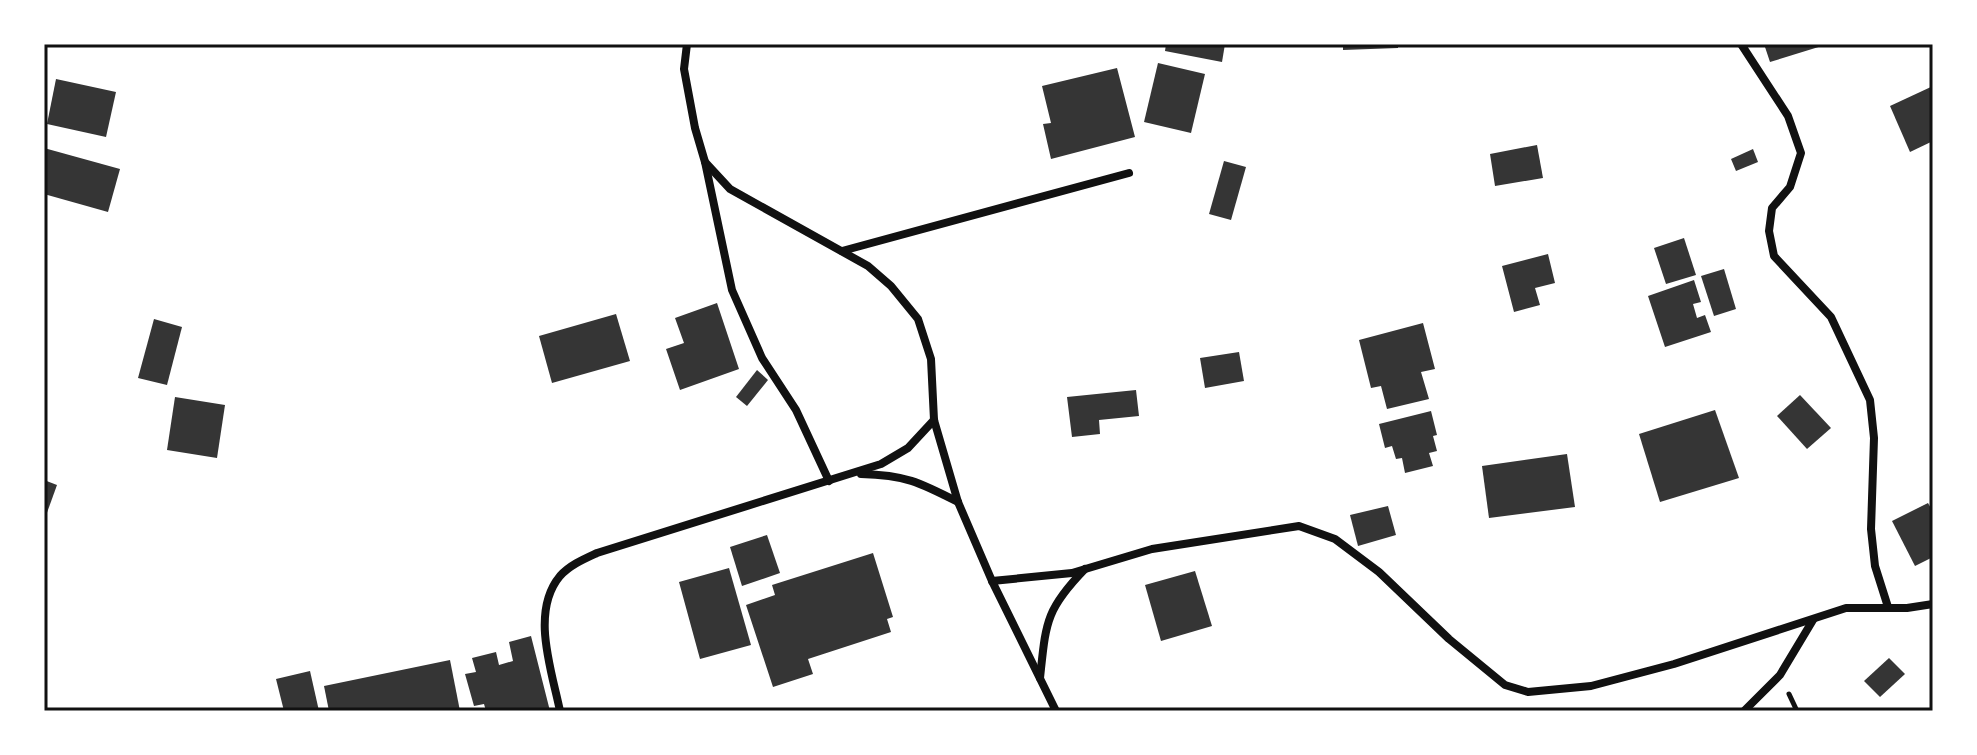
<svg xmlns="http://www.w3.org/2000/svg" width="1977" height="755" font-family="'Open Sans',sans-serif">
<rect width="100%" height="100%" fill="#fff"/>
<g fill="#353535">
<polygon points="1166,44 1225,44 1222,62 1165,51"/>
<polygon points="1343,44 1398,44 1398,48 1343,50"/>
<polygon points="1764,44 1825,44 1825,45 1770,62"/>
<polygon points="1158,63 1205,74 1191,133 1144,122"/>
<polygon points="1117,68 1135,137 1051,159 1043,124 1051,123 1042,86"/>
<polygon points="56,79 116,92 106,137 47,124"/>
<polygon points="1933,86 1933,141 1910,152 1890,106"/>
<polygon points="1537,145 1543,178 1495,186 1490,154"/>
<polygon points="44,148 120,169 108,212 44,194"/>
<polygon points="1753,149 1758,162 1736,171 1731,159"/>
<polygon points="1224,161 1246,167 1231,220 1209,214"/>
<polygon points="1684,238 1696,275 1666,284 1654,248"/>
<polygon points="1548,254 1555,283 1535,288 1540,305 1514,312 1502,266"/>
<polygon points="1724,269 1736,309 1714,316 1701,276"/>
<polygon points="1694,280 1701,302 1693,304 1697,318 1705,315 1711,332 1665,347 1648,296"/>
<polygon points="717,303 739,369 680,390 666,349 684,343 675,318"/>
<polygon points="616,314 630,361 552,383 539,336"/>
<polygon points="154,319 182,327 167,385 138,378"/>
<polygon points="1423,323 1435,369 1421,372 1429,399 1387,409 1381,386 1371,388 1359,340"/>
<polygon points="1239,352 1244,381 1205,388 1200,358"/>
<polygon points="757,370 768,380 747,406 736,397"/>
<polygon points="1136,390 1139,416 1099,420 1100,434 1072,437 1067,397"/>
<polygon points="1800,395 1831,428 1807,449 1777,416"/>
<polygon points="175,397 225,405 217,458 167,450"/>
<polygon points="1715,410 1739,478 1660,502 1639,434"/>
<polygon points="1431,411 1437,435 1433,436 1437,451 1429,453 1433,466 1405,473 1402,458 1396,459 1392,446 1385,448 1379,424"/>
<polygon points="1567,454 1575,507 1489,518 1482,466"/>
<polygon points="44,480 57,485 44,521"/>
<polygon points="1928,503 1933,512 1933,557 1915,566 1892,521"/>
<polygon points="1388,506 1396,535 1358,546 1350,515"/>
<polygon points="767,535 780,573 742,586 730,547"/>
<polygon points="873,553 893,617 887,619 891,632 808,659 813,674 773,687 746,605 775,595 772,585"/>
<polygon points="729,568 751,645 700,659 679,582"/>
<polygon points="1195,571 1212,626 1161,641 1145,585"/>
<polygon points="531,636 550,711 486,711 484,704 474,706 465,674 476,672 472,658 496,652 499,665 513,661 509,642"/>
<polygon points="1889,658 1905,674 1880,697 1864,681"/>
<polygon points="450,660 460,711 329,711 324,686"/>
<polygon points="310,671 319,711 284,711 276,679"/>
</g>
<g fill="none" stroke-linecap="round" stroke-linejoin="round">
<polyline stroke="#111" stroke-width="5" points="1789,694 1797,711"/>
<g stroke="#111" stroke-width="8">
<polyline points="687,44 684,69 695,128 705,162 730,189 868,266 891,286 918,319 931,359 934,420 958,502 992,581 1056,711"/>
<polyline points="1741,44 1788,116 1801,153 1790,187 1772,208 1769,231 1774,256 1831,317 1870,400 1874,438 1871,529 1875,566 1888,607"/>
<polyline points="705,162 732,290 762,358 796,410 829,481"/>
<polyline points="842,251 1129,173"/>
<path d="M861,474C905,475 919,482 958,502"/>
<polyline points="992,581 1072,573 1152,549 1299,526 1335,539 1379,572 1449,639 1505,685 1528,692 1591,686 1674,664 1846,608 1907,608 1933,604"/>
<path d="M1040,678C1046,623 1045,610 1085,569"/>
<path d="M560,711C552,671 530,612 560,576C570,565 584,559 597,553L881,464L908,448L934,420"/>
<polyline points="1744,711 1780,675 1813,620"/>
</g>
</g>
<rect width="1977" height="755" fill="none" stroke="#ffffff" stroke-width="92"/>
<rect x="46" y="46" width="1885" height="663" fill="none" stroke="#111" stroke-width="3"/>
</svg>
